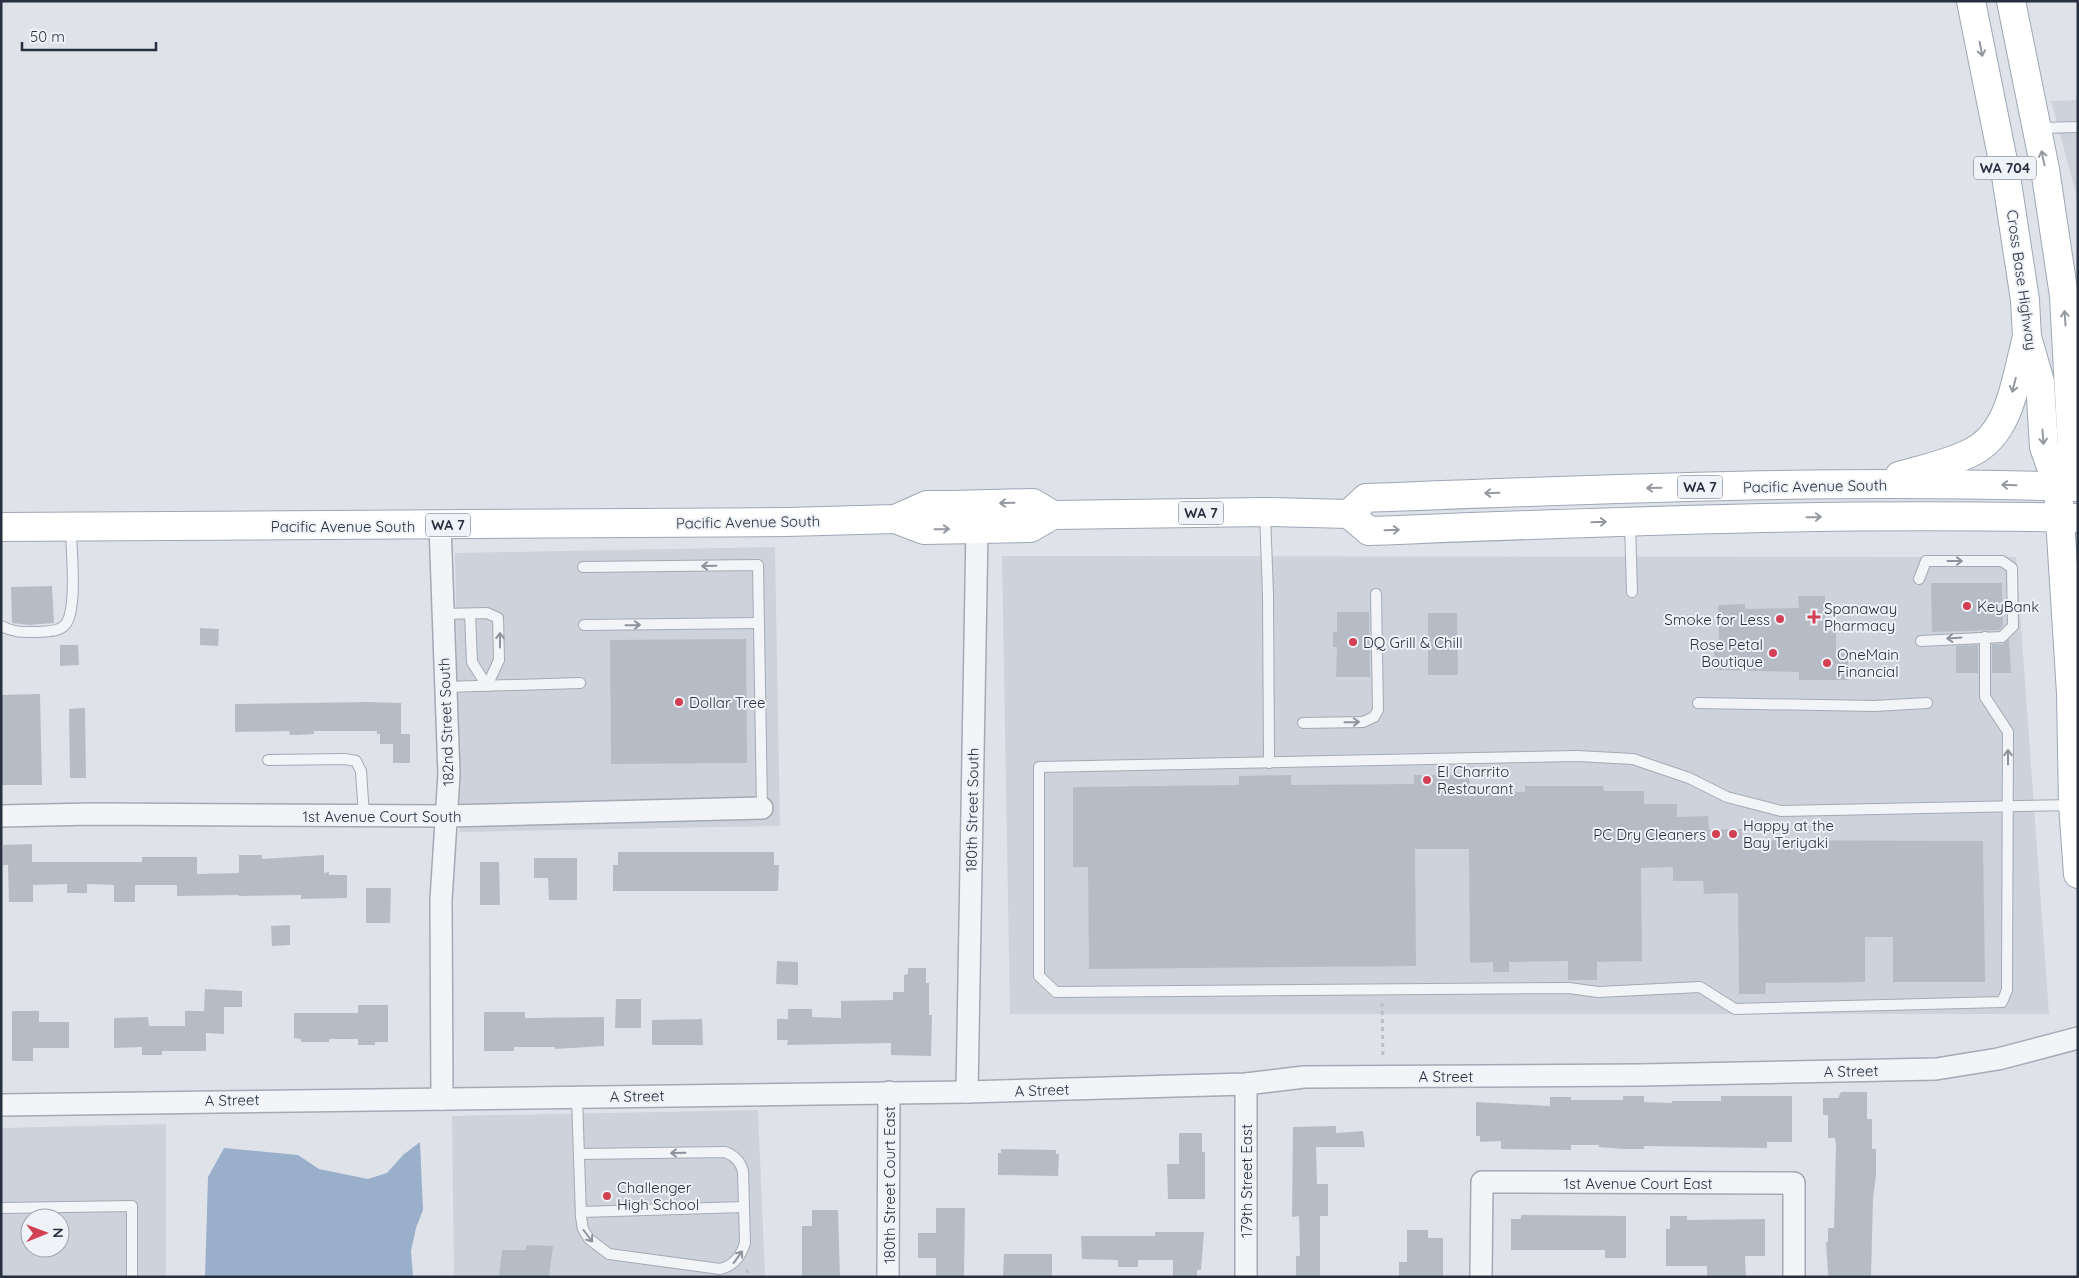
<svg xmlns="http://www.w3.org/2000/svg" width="2079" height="1278" font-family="Quicksand,sans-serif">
<rect width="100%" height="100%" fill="#dfe3e9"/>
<g fill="#cdd2db" fill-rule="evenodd">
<polygon points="2078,100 2078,201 2051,101"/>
<polygon points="775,547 780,826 460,832 455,553"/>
<polygon points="1002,556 2016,557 2049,1014 1010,1014"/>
<polygon points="758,1110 765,1277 454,1277 452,1116"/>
<path d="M166,1124V1277H1V1128ZM30,1218H60V1248H30Z"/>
</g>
<polygon fill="#99afca" points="420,1142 423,1210 416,1228 411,1251 413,1277 205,1277 208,1177 224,1148 298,1155 319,1169 368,1179 387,1173 403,1155"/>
<g fill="#b6bcc6">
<polygon points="1931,583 2002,583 2003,626 1999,630 1932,632"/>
<polygon points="52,586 54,623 29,625 12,623 11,587"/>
<polygon points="1798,596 1825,596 1825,631 1836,631 1836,653 1848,653 1848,680 1799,680 1799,672 1715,670 1714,644 1719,644 1718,605 1745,604 1745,609 1799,608"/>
<polygon points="1337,612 1369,612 1370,677 1336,677 1337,647 1333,647 1333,632 1337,632"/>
<polygon points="1428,613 1457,613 1458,675 1428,675"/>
<polygon points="200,628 219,629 218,646 200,645"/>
<polygon points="746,639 747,763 611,764 610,640"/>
<polygon points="2009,639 2011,673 1992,673 1992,644 2003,644"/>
<polygon points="60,645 78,645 79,665 60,666"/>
<polygon points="1978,645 1978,673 1956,673 1956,646"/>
<polygon points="40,694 42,785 1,785 1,695"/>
<polygon points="368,702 401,703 401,734 410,734 410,763 393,763 393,744 380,744 380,734 377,734 377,731 314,731 314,734 298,735 290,735 289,731 235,732 235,704"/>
<polygon points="85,708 86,778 70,778 69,709"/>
<polygon points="1291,775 1291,785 1414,784 1414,775 1469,775 1470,792 1525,792 1525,786 1603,786 1604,791 1644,791 1644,804 1677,804 1677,817 1708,816 1709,830 1742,829 1742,840 1983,841 1985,982 1893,982 1893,937 1865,937 1865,982 1766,983 1765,994 1739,994 1738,893 1704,894 1703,881 1673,881 1673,867 1641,868 1642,961 1597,962 1597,980 1568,980 1568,961 1509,962 1509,972 1493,972 1493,962 1470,963 1469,849 1415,849 1416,966 1089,969 1088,867 1073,867 1073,787 1239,785 1239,776"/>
<polygon points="32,844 32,862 142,862 142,857 197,857 197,874 239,873 239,855 262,855 262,859 324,855 324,873 329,872 329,875 347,875 347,898 301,899 301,895 239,896 239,895 177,896 177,885 135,885 135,902 114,902 114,885 87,884 87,893 67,893 67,884 33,885 33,902 9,902 8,865 3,865 3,845"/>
<polygon points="618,852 774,852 774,865 779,865 778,891 613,891 613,865 618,865"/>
<polygon points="534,858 577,858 577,900 549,900 548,878 534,878"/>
<polygon points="480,862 499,862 500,905 480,905"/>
<polygon points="366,888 391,888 390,923 366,923"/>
<polygon points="290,925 290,945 272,946 271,926"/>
<polygon points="777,961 798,962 798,985 776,984"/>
<polygon points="908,968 926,968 926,983 929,983 929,1015 932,1015 931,1056 891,1055 891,1043 787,1045 788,1040 777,1040 777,1019 788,1019 788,1009 812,1009 812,1017 841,1018 841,1001 893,1000 893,992 904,992 904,975 908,974"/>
<polygon points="205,989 242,991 242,1007 224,1007 224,1034 206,1033 206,1051 162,1051 162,1055 142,1055 142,1047 114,1048 114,1018 148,1017 149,1026 185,1026 185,1011 204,1011"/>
<polygon points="616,999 641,999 641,1028 615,1028"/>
<polygon points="358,1005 388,1005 388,1042 375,1042 375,1045 358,1045 358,1039 329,1039 329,1042 301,1042 301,1039 294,1038 294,1013 358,1013"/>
<polygon points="12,1011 39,1011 39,1022 69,1022 69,1048 33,1048 33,1061 12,1061"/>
<polygon points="484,1012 525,1012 525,1018 604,1017 604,1046 555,1049 555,1047 514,1047 514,1051 484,1051"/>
<polygon points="702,1019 703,1045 652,1045 652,1020"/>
<polygon points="1841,1092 1867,1092 1867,1119 1872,1119 1872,1149 1876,1149 1876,1175 1873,1199 1871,1277 1829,1277 1828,1273 1826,1242 1828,1242 1828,1228 1834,1228 1836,1145 1835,1138 1828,1138 1828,1115 1823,1115 1823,1098 1838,1098"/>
<polygon points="1623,1096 1644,1096 1644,1102 1672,1103 1672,1101 1721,1101 1721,1096 1792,1096 1792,1142 1767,1142 1767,1148 1644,1146 1644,1149 1623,1149 1599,1147 1599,1145 1571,1145 1571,1150 1501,1149 1501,1141 1480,1142 1480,1136 1476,1136 1476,1102 1550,1106 1550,1097 1571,1097 1571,1100 1623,1100"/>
<polygon points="1336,1126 1336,1133 1363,1131 1365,1147 1316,1147 1317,1184 1328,1184 1328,1216 1320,1216 1320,1277 1296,1277 1296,1256 1300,1256 1299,1216 1292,1217 1293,1127"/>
<polygon points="1179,1133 1202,1133 1202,1152 1205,1152 1205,1199 1168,1199 1167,1164 1179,1164"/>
<polygon points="1001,1149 1056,1150 1056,1154 1059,1154 1058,1176 998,1175 998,1153 1001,1153"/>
<polygon points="936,1208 965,1208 964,1277 936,1277 936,1258 918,1258 918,1233 936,1233"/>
<polygon points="812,1210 838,1210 840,1277 802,1277 802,1226 812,1226"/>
<polygon points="1521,1215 1626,1216 1626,1258 1605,1258 1605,1250 1511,1250 1511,1219 1521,1219"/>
<polygon points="1670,1216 1687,1216 1687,1220 1765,1219 1765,1256 1745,1256 1746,1277 1707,1277 1707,1266 1666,1266 1666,1229 1670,1229"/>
<polygon points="1407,1230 1428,1230 1428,1238 1443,1238 1443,1277 1399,1277 1399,1262 1407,1262"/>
<polygon points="1155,1232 1204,1232 1201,1270 1197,1270 1197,1277 1173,1277 1173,1260 1138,1260 1138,1267 1118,1267 1118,1260 1082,1259 1081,1236 1155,1236"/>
<polygon points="526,1245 553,1246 549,1277 499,1277 502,1250 526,1250"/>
<polygon points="1004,1254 1052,1254 1052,1277 1003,1277"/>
</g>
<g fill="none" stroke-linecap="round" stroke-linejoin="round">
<g stroke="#a4aab3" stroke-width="12">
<g id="lane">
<polyline points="2039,128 2078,127"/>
<polyline points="1265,513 1268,595 1269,763"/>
<polyline points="1630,522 1632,592"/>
<polyline points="583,567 758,565 762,808"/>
<polyline points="1919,579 1926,561 2002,561 2012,568 2013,626 2002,637 1921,641"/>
<polyline points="443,614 487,613 498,618 499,660 487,686"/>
<polyline points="470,614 472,662 487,686"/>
<polyline points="584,625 759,623"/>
<path d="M1,626C14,633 25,632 39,632C48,631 58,632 65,625C78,610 71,549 71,528"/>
<polyline points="1985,637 1985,697 2008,732 2007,990 2002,1002 1735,1009 1700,987 1598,992 1569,988 1056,992 1039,976 1039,767 1577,756 1633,759 1689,778 1727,797 1781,811 2072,805"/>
<polyline points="445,687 580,683"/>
<polyline points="1698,703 1874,706 1927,703"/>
<polyline points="1303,723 1363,722 1374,717 1378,710 1376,594"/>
<polyline points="268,760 345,759 356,761 361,771 364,816"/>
<path d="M577,1097L581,1217L583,1229L589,1239L609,1254L720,1269C734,1266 741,1256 745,1243L743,1171C740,1161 735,1156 725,1152L579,1154"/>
<polyline points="1,1208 132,1206 132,1277"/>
<polyline points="581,1212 744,1207"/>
</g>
</g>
<g stroke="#a4aab3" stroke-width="24">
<g id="street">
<polyline points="440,525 449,774 441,900 442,1099"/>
<polyline points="1,816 92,814 446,816 762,808"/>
<polyline points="967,1092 977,529"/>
<polyline points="1,1105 967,1092 1246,1084 1304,1077 1640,1075 1936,1069 1998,1059 2078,1038"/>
<polyline points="888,1277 889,1092"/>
<polyline points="1246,1277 1246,1084"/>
<polyline points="1481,1277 1482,1182 1508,1182 1794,1183 1794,1277"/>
</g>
</g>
<g stroke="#9ea7b5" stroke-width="30">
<g id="primary">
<polyline points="1971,1 2006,176 2025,300 2027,337 2040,382 2044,447 2058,487 2071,693 2073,805 2078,874"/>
<polyline points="2011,1 2045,169 2064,296 2072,448 2058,487"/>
<path d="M1899,476C1923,469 1949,464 1972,452C2012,432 2016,376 2027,337"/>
<path d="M1349,514L1366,498C1603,489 1841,479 2078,487"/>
<path d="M895,519L924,530L1030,528L1053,515L1265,512L1349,514L1369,531C1605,522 1841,512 2078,518"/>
<polyline points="1,527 787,522 895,519 927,505 951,505 1033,503 1053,515"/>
</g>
</g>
<g stroke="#bdc1c7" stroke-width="3" stroke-dasharray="4 4" stroke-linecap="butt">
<polyline points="1382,1003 1383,1059"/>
<polyline points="747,1269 748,1277"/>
</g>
<use href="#lane" stroke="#f2f4f7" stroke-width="10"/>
<use href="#street" stroke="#f2f4f7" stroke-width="21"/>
<use href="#primary" stroke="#fff" stroke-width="28"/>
</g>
<defs><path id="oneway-shaft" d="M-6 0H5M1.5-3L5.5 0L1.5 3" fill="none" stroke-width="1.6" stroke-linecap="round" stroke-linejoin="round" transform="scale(1.25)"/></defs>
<g stroke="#9498a0">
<use href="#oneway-shaft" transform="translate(1981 49) rotate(79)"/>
<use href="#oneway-shaft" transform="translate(2043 158) rotate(-102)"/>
<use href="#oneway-shaft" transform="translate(2065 318) rotate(-94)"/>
<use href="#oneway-shaft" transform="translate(2014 385) rotate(104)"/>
<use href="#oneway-shaft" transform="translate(2043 437) rotate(86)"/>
<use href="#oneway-shaft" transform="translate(2009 485) rotate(-178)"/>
<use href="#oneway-shaft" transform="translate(1654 488) rotate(179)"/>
<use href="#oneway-shaft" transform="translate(1492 493) rotate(178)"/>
<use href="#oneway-shaft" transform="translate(1007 503) rotate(179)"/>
<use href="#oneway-shaft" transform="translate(1814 517) rotate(-1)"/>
<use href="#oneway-shaft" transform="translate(1599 522) rotate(-2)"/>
<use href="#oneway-shaft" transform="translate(942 529) rotate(-1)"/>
<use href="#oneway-shaft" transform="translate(1392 530) rotate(-2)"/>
</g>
<g stroke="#8d929c">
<use href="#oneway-shaft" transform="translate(1955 561)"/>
<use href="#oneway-shaft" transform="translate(709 566) rotate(179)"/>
<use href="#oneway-shaft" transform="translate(633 625) rotate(-1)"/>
<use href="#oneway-shaft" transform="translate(1954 638) rotate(176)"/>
<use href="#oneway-shaft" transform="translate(500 640) rotate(-90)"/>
<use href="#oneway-shaft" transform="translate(1352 722) rotate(-1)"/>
<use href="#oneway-shaft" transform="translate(2008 757) rotate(-90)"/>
<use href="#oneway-shaft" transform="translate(678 1153) rotate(179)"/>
<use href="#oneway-shaft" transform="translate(588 1236) rotate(53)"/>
<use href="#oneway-shaft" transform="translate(738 1257) rotate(-54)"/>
</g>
<g fill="#d14153" stroke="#eff2f6" stroke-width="2">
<circle cx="1967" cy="606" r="5"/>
<path d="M1811.5 609.5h5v5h5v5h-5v5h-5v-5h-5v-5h5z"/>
<circle cx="1780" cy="619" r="5"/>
<circle cx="1353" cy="642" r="5"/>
<circle cx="1773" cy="653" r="5"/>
<circle cx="1827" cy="663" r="5"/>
<circle cx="679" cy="702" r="5"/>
<circle cx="1427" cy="780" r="5"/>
<circle cx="1716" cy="834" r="5"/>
<circle cx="1733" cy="834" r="5"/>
<circle cx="607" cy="1196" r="5"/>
</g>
<g text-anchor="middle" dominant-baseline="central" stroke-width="4" stroke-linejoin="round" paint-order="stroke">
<g fill="#eff2f6" stroke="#646a77" stroke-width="1">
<rect x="1974" y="156.5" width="62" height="23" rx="4"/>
<rect x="1677.5" y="475.5" width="45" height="23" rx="4"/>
<rect x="1178.5" y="501.5" width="45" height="23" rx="4"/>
<rect x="425.5" y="513.5" width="45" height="23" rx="4"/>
</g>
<g font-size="14" font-weight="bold" fill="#283040">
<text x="2005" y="168">WA 704</text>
<text x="1700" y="487">WA 7</text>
<text x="1201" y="513">WA 7</text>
<text x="448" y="525">WA 7</text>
</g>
<g font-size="15" fill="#283040" stroke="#eff2f6">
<text transform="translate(2022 280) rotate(82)">Cross Base Highway</text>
<text transform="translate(1815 486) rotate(-1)">Pacific Avenue South</text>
<text transform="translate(748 522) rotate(-1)">Pacific Avenue South</text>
<text x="343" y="526">Pacific Avenue South</text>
<text transform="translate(446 722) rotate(-92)">182nd Street South</text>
<text transform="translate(972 810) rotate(-89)">180th Street South</text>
<text x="382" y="816">1st Avenue Court South</text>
<text transform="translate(1851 1071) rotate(-1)">A Street</text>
<text x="1446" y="1076">A Street</text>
<text transform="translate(1042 1090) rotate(-2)">A Street</text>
<text transform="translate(637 1096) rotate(-1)">A Street</text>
<text transform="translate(232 1100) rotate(-1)">A Street</text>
<text transform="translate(1246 1181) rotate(-90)">179th Street East</text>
<text x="1638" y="1183">1st Avenue Court East</text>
<text transform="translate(889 1185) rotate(-90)">180th Street Court East</text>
</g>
<g font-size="15" fill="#283040" stroke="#eff2f6" text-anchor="start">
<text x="1977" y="606">KeyBank</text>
<text x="1824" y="608">Spanaway<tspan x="1824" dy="17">Pharmacy</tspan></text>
<text x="1770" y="619" text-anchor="end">Smoke for Less</text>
<text x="1363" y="642">DQ Grill &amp; Chill</text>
<text x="1763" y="644" text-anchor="end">Rose Petal<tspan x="1763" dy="17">Boutique</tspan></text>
<text x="1837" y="654">OneMain<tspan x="1837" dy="17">Financial</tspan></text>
<text x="689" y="702">Dollar Tree</text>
<text x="1437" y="771">El Charrito<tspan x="1437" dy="17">Restaurant</tspan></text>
<text x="1743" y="825">Happy at the<tspan x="1743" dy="17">Bay Teriyaki</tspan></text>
<text x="1706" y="834" text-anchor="end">PC Dry Cleaners</text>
<text x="617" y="1187">Challenger<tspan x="617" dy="17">High School</tspan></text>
</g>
</g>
<rect width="2079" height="1278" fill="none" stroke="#283040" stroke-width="5"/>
<g transform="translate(45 1233) rotate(89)"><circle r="24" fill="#eff2f6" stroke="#9fa4ad"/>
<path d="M0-4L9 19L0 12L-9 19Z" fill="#d14153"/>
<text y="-8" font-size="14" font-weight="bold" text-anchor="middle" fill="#283040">N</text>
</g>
<path d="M22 42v8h134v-8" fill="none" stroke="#283040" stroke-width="2.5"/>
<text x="30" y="42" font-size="15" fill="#283040" stroke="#eff2f6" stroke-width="4" paint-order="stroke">50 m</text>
</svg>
